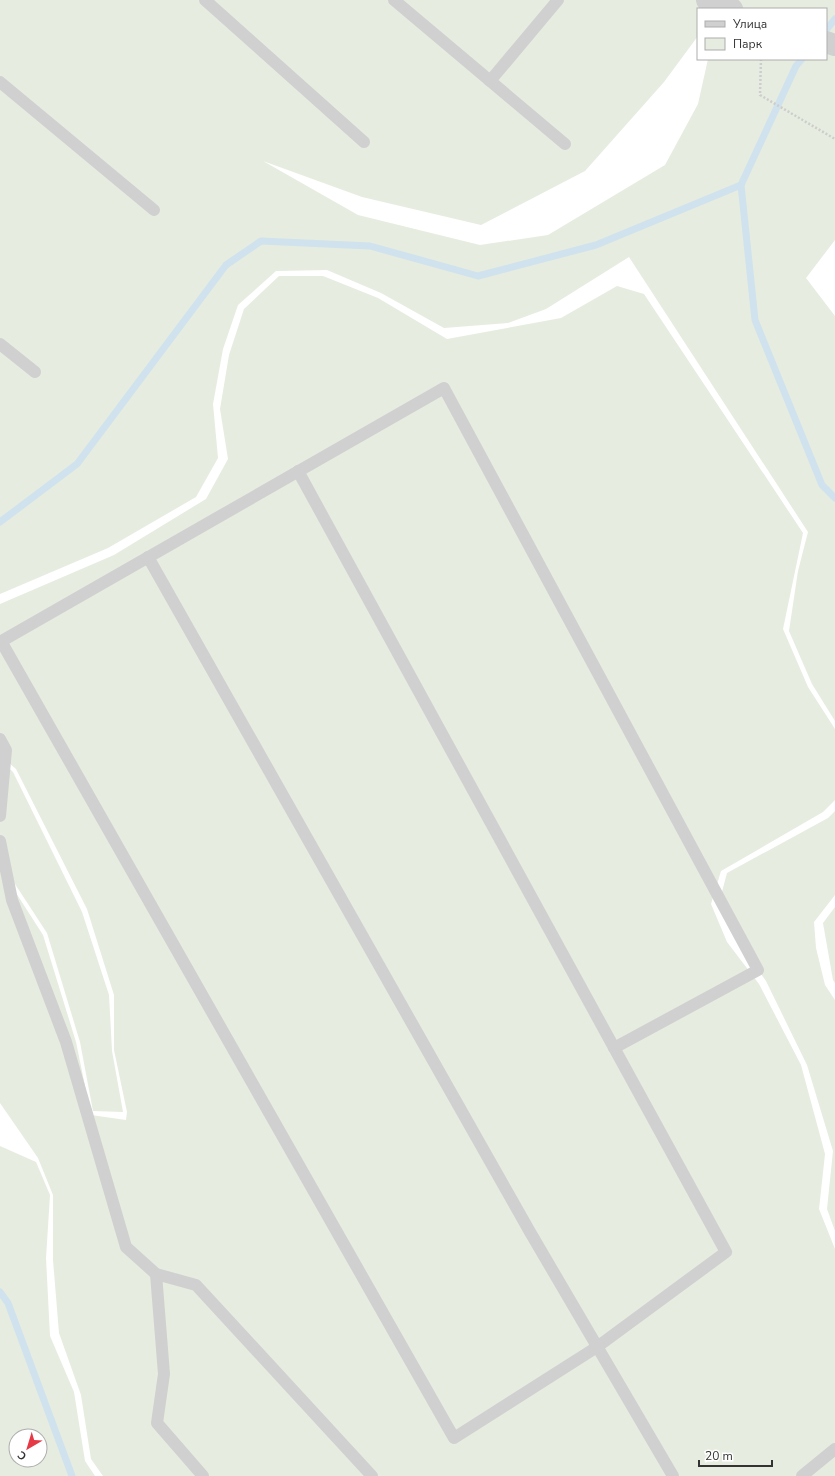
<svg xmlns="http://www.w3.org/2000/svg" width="835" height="1476" font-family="'Nunito Sans',sans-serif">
<rect width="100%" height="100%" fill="#fff"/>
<g fill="#e6ecdf" fill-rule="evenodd">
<path d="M0,0H835V240L806,278L835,316V721L812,684L789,631L798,571L808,532L629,257L546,309L508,323L444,328L381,293L327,270L276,271L238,305L223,349L213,404L218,458L196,497L108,548L0,594ZM698,9H826V59H708L698,104L665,165L548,235L480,245L358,215L263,161L362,197L481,225L585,171L664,82L698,36Z"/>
<polygon points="279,276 323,276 378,298 447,339 561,318 617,286 644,294 803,533 783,629 808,687 835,729 835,800 823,812 721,871 711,904 727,942 759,984 801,1065 825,1154 819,1209 835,1249 835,1476 103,1476 91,1459 81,1395 59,1333 53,1260 53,1195 38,1158 0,1103 0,868 43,935 76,1042 91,1115 126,1120 127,1112 114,1050 114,995 87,909 16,769 0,755 0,604 114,555 206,499 228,459 220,409 229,355 244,309"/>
<polygon points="0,760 13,772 82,912 109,995 112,1051 123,1112 93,1111 80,1042 47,933 0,861"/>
<polygon points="835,811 835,895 814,922 816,948 825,985 835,1000 835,1231 827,1209 833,1151 807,1065 766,981 737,940 719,903 727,873 828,818"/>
<polygon points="835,907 835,983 833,980 823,923"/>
<path d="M0,1146L36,1162L50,1195L46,1258L50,1336L74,1392L85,1461L95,1476H0ZM16,1436H40V1460H16Z"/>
</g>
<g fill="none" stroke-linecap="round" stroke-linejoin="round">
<g stroke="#cfe2ee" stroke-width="7">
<polyline points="826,30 835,19"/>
<polyline points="802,59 796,66 741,185 755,320 822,485 835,498"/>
<polyline points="0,522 77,464 226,265 261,241 370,246 478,276 596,245 741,185"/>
<polyline points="0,1292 8,1303 72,1476"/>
</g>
<polyline stroke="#cdcdcd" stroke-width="2.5" stroke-dasharray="2 2" stroke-linecap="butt" points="761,59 760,95 835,139"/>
<g stroke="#d0d0d0" stroke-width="12">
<polyline points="205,0 364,142"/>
<polyline points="394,0 565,144"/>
<polyline points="490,81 558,0"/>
<polyline points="0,82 154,210"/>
<polyline points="0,344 35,372"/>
<polyline points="148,557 530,1232 673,1476"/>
<polyline points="1,641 454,1438 597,1347 726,1252 298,471"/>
<polyline points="0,642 444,388 758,970 614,1048"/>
<polyline points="0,739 6,750 0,816"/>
<polyline points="0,841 12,900 66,1042 126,1247 156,1274"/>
<polyline points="203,1476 157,1423 164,1374 156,1274 196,1285 372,1476"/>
<polyline points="802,1476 835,1449"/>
</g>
<g stroke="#d0d0d0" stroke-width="22">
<polyline points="707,0 732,9"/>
<polyline points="826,42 835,45"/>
</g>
</g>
<rect x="697" y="8" width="130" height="52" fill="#ffffff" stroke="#adadad"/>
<rect x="705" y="21" width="20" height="6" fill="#d0d0d0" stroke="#adadad"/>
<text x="733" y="28" font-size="12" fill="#333333">Улица</text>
<rect x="705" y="38" width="20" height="12" fill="#e6ecdf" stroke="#adadad"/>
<text x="733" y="48" font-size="12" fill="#333333">Парк</text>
<g transform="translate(28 1448) rotate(218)"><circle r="19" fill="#ffffff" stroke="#adadad"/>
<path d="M0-3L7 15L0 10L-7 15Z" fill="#e63946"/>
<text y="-6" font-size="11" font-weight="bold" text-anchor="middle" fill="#333333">С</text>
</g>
<path d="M699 1460v6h73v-6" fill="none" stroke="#333333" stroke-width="2"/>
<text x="705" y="1460" font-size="12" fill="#333333" stroke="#ffffff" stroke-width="3" paint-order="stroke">20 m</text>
</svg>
